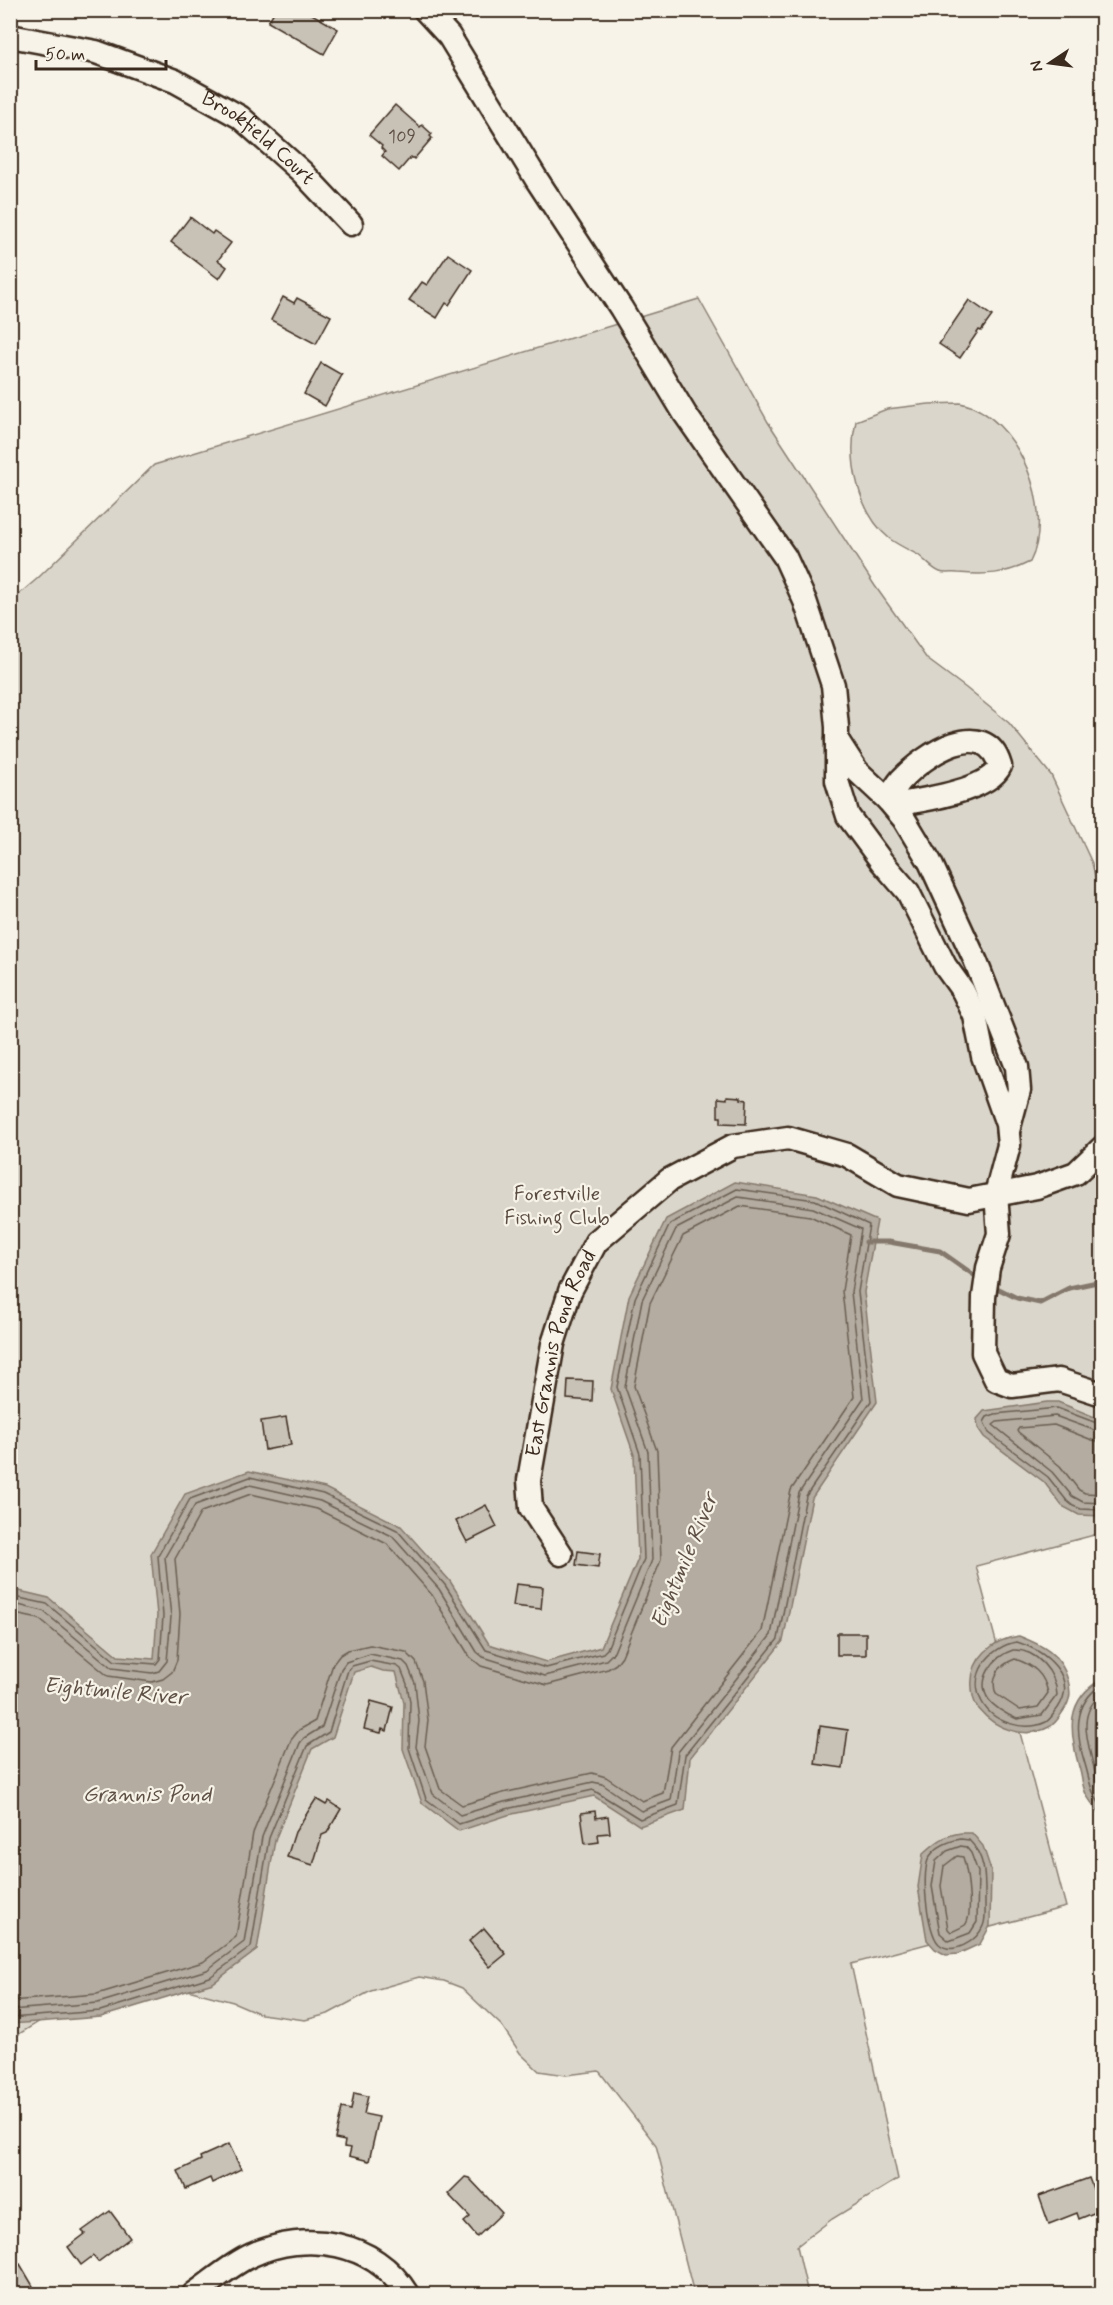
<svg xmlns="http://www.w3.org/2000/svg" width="1113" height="2305" font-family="Mynerve,sans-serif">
<rect width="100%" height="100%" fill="#f7f3e8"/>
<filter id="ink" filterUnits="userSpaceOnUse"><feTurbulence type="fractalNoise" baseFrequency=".0167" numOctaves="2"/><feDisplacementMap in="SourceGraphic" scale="12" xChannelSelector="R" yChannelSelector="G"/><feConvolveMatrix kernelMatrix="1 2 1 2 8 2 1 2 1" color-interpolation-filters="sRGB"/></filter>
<g filter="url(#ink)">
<g fill="#dbd6cb" stroke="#8b8074" stroke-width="1.5">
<polygon points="699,299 768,422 875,586 927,659 966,688 1009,723 1051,775 1092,863 1102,906 1102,1533 976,1566 1066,1907 851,1964 898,2179 832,2219 797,2246 808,2294 694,2294 656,2145 599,2071 566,2075 539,2071 520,2053 502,2026 462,1988 444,1981 419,1977 371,1991 328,2014 305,2020 261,2014 233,2002 184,1989 79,1997 11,2039 11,601 38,578 154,465"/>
<path d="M960,403C1019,415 1056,511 1030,562C1005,575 985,575 958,573C953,572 945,574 940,572C932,569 925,560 918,555C909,550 898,545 890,539C858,513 847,459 856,421L887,409L929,404Z"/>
</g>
<g fill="#b4aca0" stroke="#84786c" stroke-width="1.5">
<polygon points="735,1182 817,1195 877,1221 864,1292 877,1402 812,1498 783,1641 690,1758 685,1810 640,1826 594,1796 508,1815 459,1831 422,1803 403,1749 404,1703 396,1672 383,1671 371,1667 354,1672 333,1737 312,1749 275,1840 257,1950 213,1983 101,2017 11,2024 11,1589 49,1598 118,1656 154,1659 157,1615 151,1554 185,1494 249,1471 325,1488 401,1526 450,1581 489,1644 546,1662 601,1647 638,1559 634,1455 611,1389 629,1296 666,1219"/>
<polygon points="1047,1402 1058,1402 1102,1420 1102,1516 1079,1515 1062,1506 1044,1482 984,1437 978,1428 977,1419 984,1411"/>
<path d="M1019,1636C1042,1645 1061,1654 1068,1680C1071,1692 1071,1699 1064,1710C1060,1716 1056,1724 1049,1727C1025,1740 995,1729 979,1709C974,1704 972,1694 972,1688C969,1659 993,1639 1019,1636Z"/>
<path d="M1102,1679V1816C1097,1810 1090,1802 1086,1794C1082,1786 1082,1776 1079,1767C1069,1731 1065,1700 1102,1679Z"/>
<path d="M961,1833H972L983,1846L991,1870L990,1926L980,1944L958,1954L946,1955L935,1949L927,1940L918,1887L923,1854C935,1843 944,1835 961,1833Z"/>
</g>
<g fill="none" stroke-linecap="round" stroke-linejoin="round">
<g stroke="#6b5e52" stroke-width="1.5">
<polyline points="1102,1425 1057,1408 995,1414 987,1417 984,1422 989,1433 1048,1477 1067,1501 1073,1506 1081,1509 1102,1510"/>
<polyline points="1102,1433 1055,1416 997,1422 993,1425 1052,1472 1072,1496 1083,1502 1102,1503"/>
<polyline points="1102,1442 1092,1440 1054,1425 1019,1428 1017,1431 1060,1466 1079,1490 1085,1493 1102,1494"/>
<polyline points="10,1596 47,1604 115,1661 156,1664 160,1659 163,1616 158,1556 190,1499 250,1477 323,1494 397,1530 445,1585 486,1650 546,1668 603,1653 607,1649 644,1559 640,1454 617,1387 635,1298 670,1224 737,1189 815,1200 869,1225 858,1292 871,1401 806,1496 778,1639 685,1755 678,1805 640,1819 593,1790 506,1809 459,1824 426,1799 409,1748 410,1702 407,1684 401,1669 397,1666 370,1661 352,1666 348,1670 329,1732 307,1746 269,1838 251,1947 210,1977 100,2011 10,2018"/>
<polyline points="10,1603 43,1611 112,1668 152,1673 159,1671 167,1661 171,1617 165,1557 195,1505 250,1485 320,1501 392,1536 439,1589 477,1652 483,1657 545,1676 606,1660 614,1652 652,1560 648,1452 625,1387 642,1300 676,1229 738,1197 813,1208 861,1229 851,1292 863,1399 799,1493 771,1635 678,1752 671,1800 641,1811 602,1784 593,1782 504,1802 460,1815 433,1794 416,1747 419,1721 415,1683 408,1666 403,1661 370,1654 346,1662 341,1669 322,1727 304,1738 300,1743 262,1837 244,1942 207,1970 98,2003 10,2010"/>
<polyline points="10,1613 39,1619 108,1676 152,1682 163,1679 172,1672 177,1660 180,1614 175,1559 201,1512 251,1494 317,1509 387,1544 432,1595 470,1657 481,1666 547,1685 608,1669 616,1664 622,1656 661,1560 657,1451 634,1386 650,1303 683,1236 740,1206 810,1216 851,1235 842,1291 854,1397 791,1490 762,1631 671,1747 663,1793 642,1801 606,1777 592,1773 503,1793 462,1805 440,1789 425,1746 428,1720 423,1681 416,1662 406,1652 370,1645 348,1650 340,1655 333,1664 315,1721 299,1730 291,1740 253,1833 236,1937 203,1962 97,1994 10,2001"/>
<path d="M1017,1642C1045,1651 1079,1677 1058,1708C1054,1713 1051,1719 1046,1722C1025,1732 993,1723 982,1702C967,1675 990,1646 1017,1642Z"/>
<path d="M1013,1650C1037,1649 1056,1673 1057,1695L1042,1715L1017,1719C1008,1715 995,1708 989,1700C975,1680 994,1656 1013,1650Z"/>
<path d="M1015,1659C1033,1665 1044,1673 1048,1693L1038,1707L1020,1710L996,1694C990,1677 999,1665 1015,1659Z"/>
<path d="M1102,1685C1072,1703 1076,1735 1085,1764C1091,1784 1089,1789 1102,1807"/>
<path d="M1102,1694C1076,1713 1088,1742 1094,1768C1096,1778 1096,1786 1102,1795"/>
<path d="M1102,1706C1089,1727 1097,1745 1102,1767"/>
<path d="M961,1839L969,1840C987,1858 985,1880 985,1904C985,1911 986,1920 983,1926C977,1941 953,1956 939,1944C927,1933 920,1869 930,1856C937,1846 949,1841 961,1839Z"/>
<polygon points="961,1846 966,1847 971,1853 978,1872 977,1922 970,1933 949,1941 940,1933 932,1886 936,1861 947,1851"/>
<path d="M957,1856L963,1857C967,1869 974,1916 965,1925C961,1928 955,1930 951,1932L948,1929L941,1886L944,1866Z"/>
</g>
<g stroke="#84786c" stroke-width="5">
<polyline points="866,1242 889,1242 940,1251 981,1280"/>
<polyline points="993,1286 1017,1298 1040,1303 1069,1288 1102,1281"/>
</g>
</g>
<g fill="#c8c1b6" stroke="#3b2a1e" stroke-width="1.5">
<polygon points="275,10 305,10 338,29 324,54 268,22"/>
<polygon points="395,105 420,127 422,125 432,134 430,136 432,138 414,159 411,157 399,171 382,156 385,152 381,148 382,146 369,135"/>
<polygon points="190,217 212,234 214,231 231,243 218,260 227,267 219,279 171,242"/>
<polygon points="448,254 472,270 449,305 446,303 437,318 409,300 422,282 427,285"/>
<polygon points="283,297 294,303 297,298 331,316 316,344 271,320"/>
<polygon points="969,300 992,316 981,331 979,330 960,358 939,344"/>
<polygon points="321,363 342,375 325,406 304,394"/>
<polygon points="727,1096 741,1097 741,1099 747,1100 746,1124 721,1123 721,1117 718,1117 718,1098 727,1099"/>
<polygon points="568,1380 593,1381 592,1401 567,1399"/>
<polygon points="286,1417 291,1445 265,1450 261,1421"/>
<polygon points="486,1505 497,1527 467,1542 456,1521"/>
<polygon points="578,1551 600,1554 598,1568 576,1565"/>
<polygon points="516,1584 543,1587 541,1609 513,1606"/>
<rect x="837" y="1633" width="29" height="22"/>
<polygon points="371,1701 393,1707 387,1731 382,1729 381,1733 364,1729"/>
<polygon points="820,1726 848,1730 843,1768 815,1764"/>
<polygon points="316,1799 326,1805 329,1801 341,1809 327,1833 322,1835 313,1865 287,1857 295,1832"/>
<polygon points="595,1811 596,1818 608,1816 610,1833 598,1834 599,1842 585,1844 581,1813"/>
<polygon points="484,1928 506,1954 490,1967 469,1941"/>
<polygon points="354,2093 368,2096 364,2114 379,2117 369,2161 349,2156 351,2148 344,2147 345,2141 335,2139 342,2108 351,2110"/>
<polygon points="229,2144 241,2169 212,2183 210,2178 186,2189 178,2171 201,2160 200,2157"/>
<polygon points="465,2177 469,2178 502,2213 477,2237 464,2222 470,2217 448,2194"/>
<polygon points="1089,2178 1101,2210 1079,2219 1077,2213 1049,2224 1039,2196"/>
<polygon points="110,2211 130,2238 98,2262 93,2256 81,2265 68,2247 85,2234 82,2231"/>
<polygon points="20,2264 33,2286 19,2295 10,2295 10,2270"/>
</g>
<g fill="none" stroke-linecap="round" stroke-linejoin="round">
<g stroke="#3b2a1e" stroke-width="27">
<g id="minor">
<polyline points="425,10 449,36 537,180 621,308 685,414 785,557 805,601 833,685 837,727 837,781 848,816 882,862 908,892 945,966 963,991 975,1016 983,1056 1007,1124 1009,1145 996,1194 999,1234 988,1268 984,1297 983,1353 996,1380 1012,1386 1059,1380 1102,1394"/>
<path id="s1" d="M10,36L96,52L175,81L240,117L302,172L351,224"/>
<polyline points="837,740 857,771 888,800 904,819 930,862 976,962 1017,1067 1019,1090 1008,1131"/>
<path d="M888,800C892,793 896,786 901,780C924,755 985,714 1000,766C989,791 918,801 893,805"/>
<path id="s2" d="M561,1554L531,1508L529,1480L553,1344L570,1291L596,1242L669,1180L733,1146L788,1138L847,1155L898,1185L969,1200L1037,1187L1076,1173L1102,1148"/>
<path d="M194,2294C212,2282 231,2264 252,2255C306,2230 375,2241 407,2294"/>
</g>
</g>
<use href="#minor" stroke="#f7f3e8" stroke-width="22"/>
</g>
</g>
<g text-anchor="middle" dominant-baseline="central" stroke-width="4.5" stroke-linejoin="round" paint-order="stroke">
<g font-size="18" fill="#5e5044">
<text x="402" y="137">109</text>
</g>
<g font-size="21" fill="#3b2a1e" stroke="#f7f3e8">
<text stroke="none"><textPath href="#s1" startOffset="273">Brookfield Court</textPath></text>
<text stroke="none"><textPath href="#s2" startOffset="214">East Grannis Pond Road</textPath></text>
</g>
<g font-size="21" fill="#5b4c41" stroke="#f7f3e8">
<text x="557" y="1194">Forestville<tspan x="557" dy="24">Fishing Club</tspan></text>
</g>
<g font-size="22" font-style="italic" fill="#5f5145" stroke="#f7f3e8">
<text transform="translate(685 1561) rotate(-68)">Eightmile River</text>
<text transform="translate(115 1692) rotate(5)">Eightmile River</text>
<text x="147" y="1795">Grannis Pond</text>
</g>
</g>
<rect width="1113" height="2305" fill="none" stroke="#f7f3e8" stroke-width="36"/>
<rect x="18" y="18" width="1077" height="2269" fill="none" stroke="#3b2a1e" stroke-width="2" filter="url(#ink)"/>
<g transform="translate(1050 63) rotate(257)" stroke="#f7f3e8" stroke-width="4.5" paint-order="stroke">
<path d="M0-4.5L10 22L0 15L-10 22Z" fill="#3b2a1e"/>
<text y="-9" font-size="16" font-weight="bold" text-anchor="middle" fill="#3b2a1e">N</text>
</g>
<path d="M36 60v9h130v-9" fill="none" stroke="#3b2a1e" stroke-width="3"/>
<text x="45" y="60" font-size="18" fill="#3b2a1e" stroke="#f7f3e8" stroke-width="4.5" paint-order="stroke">50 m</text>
</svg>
